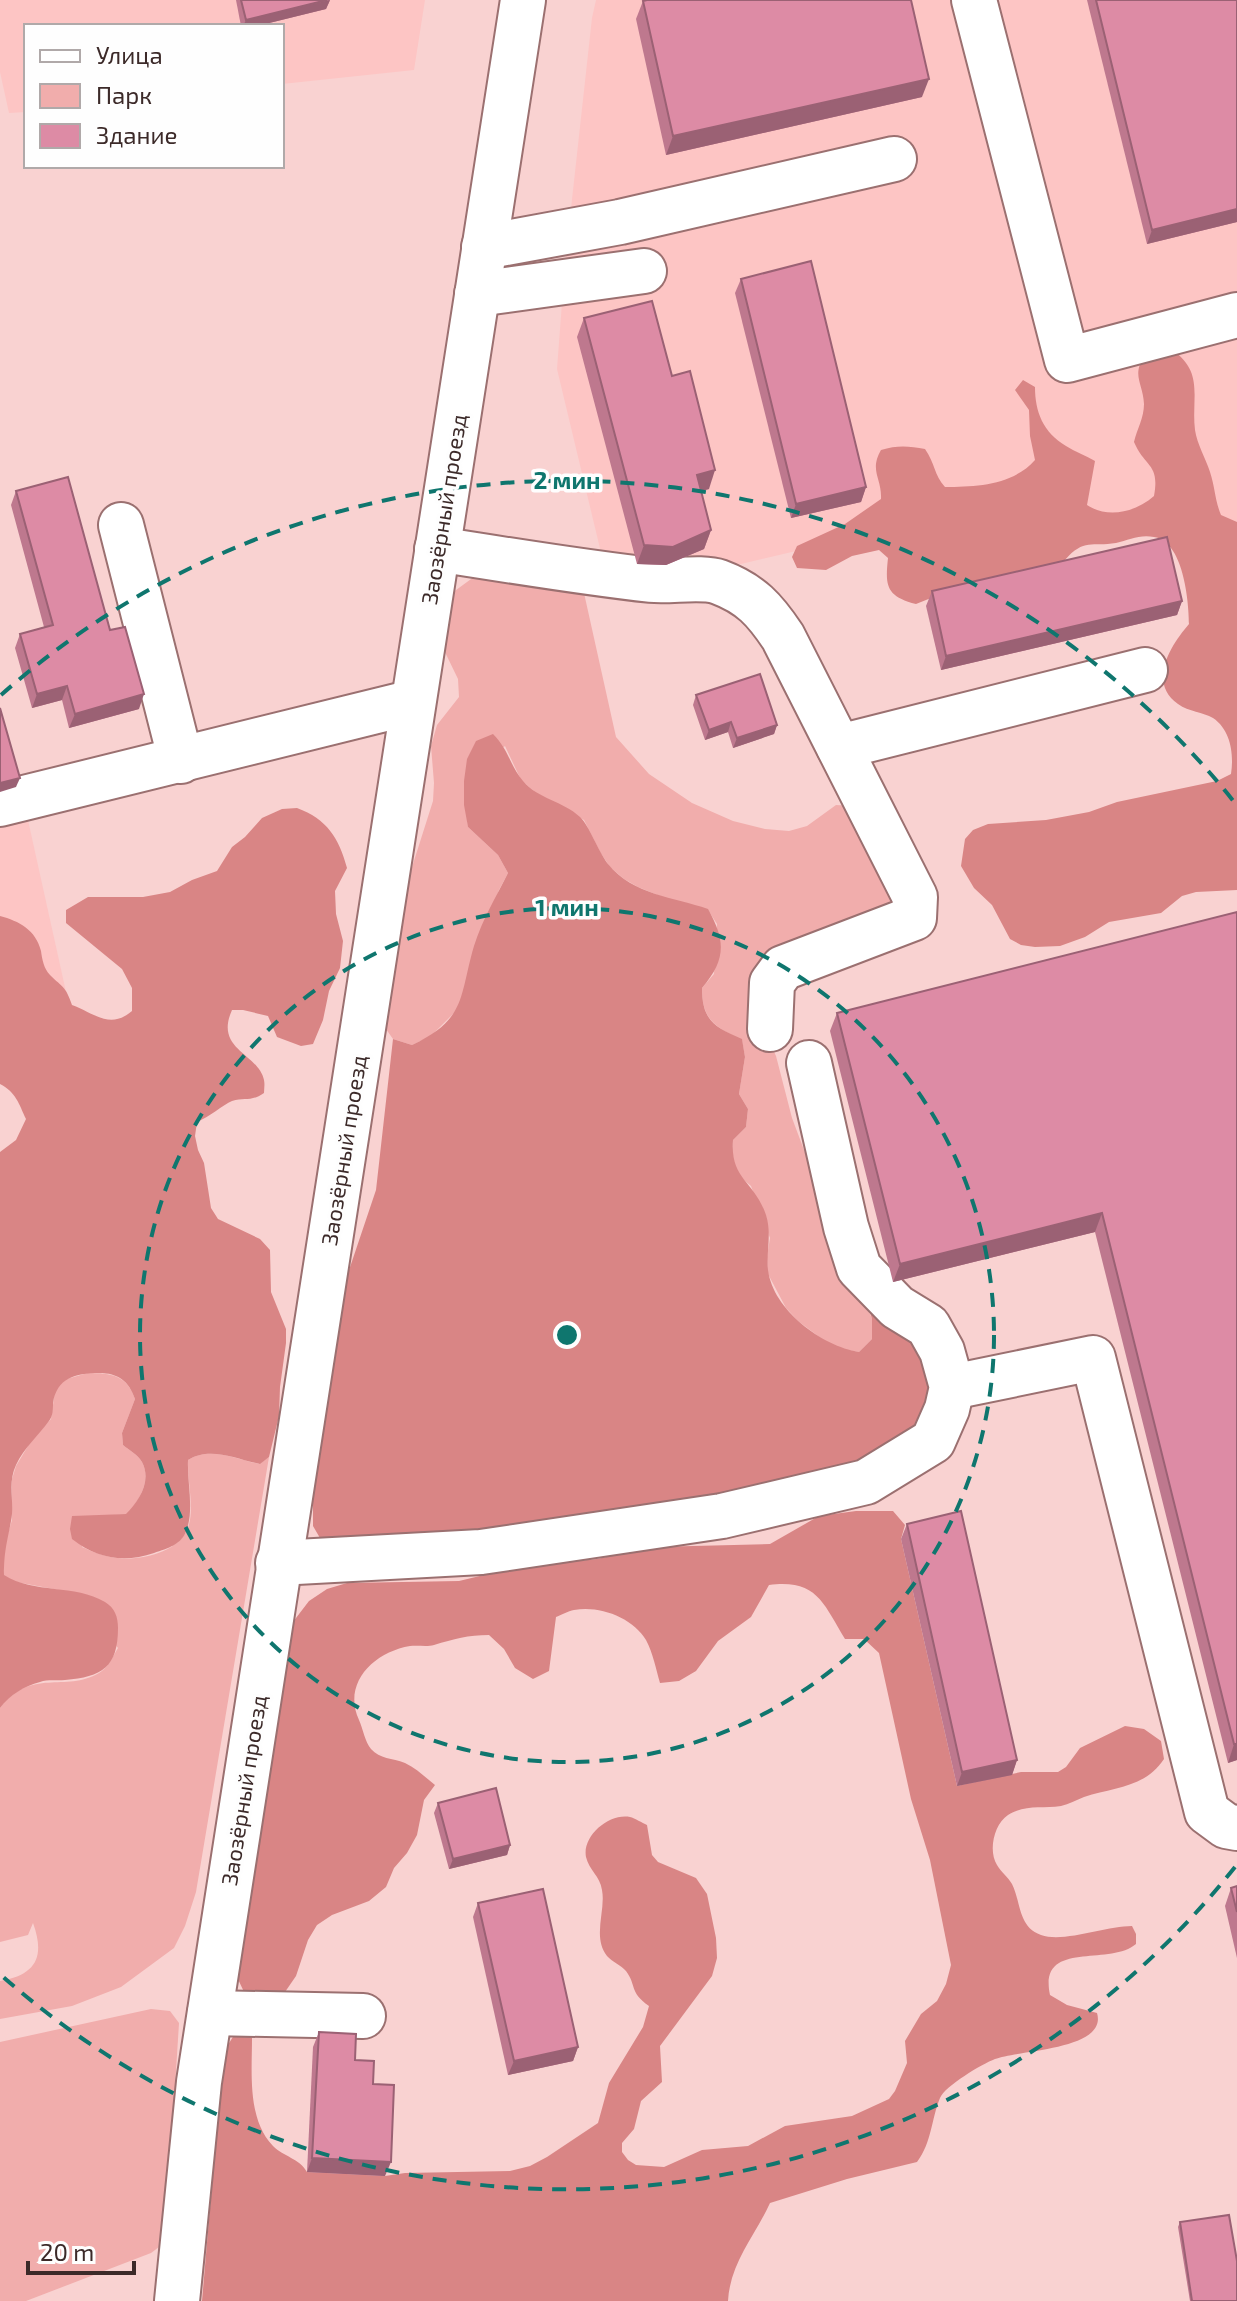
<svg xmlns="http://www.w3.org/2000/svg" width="1237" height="2301" font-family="'Exo 2',sans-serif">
<rect width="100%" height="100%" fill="#f9d2d1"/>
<g fill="#fdc5c4">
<polygon points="0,0 425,0 414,70 282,84 282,26 26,26 26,112 9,113 0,72"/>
<polygon points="596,0 1237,0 1237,539 1160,523 1045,556 1030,496 741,564 676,565 603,561 557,369 565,263 592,18"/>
<polygon points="0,712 20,784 76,1037 0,1057"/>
</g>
<g fill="#f1adac">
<path d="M482,571L582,584L616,737L649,774L692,803L733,821L765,829L789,831L807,826L836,805L853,806L898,902L757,1015L776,1056L792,1118L807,1158L872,1319V1339L859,1352L841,1349L826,1342L798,1321L786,1308L768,1274L767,1257L770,1238L751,1186L737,1174L732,1158L733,1140L746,1127L748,1109L739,1094L745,1057L742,1040C715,1027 702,1020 702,988L714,974L717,924L708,910L672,901L638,887L624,879L610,867L600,852L584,820L535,792L521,780L505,746L464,781L468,827L498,855L508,873L499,890L459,1008L431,1036L412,1045L393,1039L381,1022L406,886L433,801L434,783L431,746L437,725L459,697L458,679L443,648L452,593Z"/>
<path d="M88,1373C111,1373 127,1375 135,1399L122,1433L123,1445C129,1450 138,1455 142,1462C152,1480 139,1501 127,1514L99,1516L82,1547C93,1552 106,1557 118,1558C140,1561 179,1552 188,1528C195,1507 187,1482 188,1460C210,1446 236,1459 259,1464L269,1457L196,1892L185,1926L174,1948L121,1987L72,2006L0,2019V1981C37,1975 45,1956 33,1923L28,1935L0,1942V1708C31,1667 65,1693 99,1673C107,1669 113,1656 118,1648L75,1593L16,1582L4,1576V1547L12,1520V1479L16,1466L31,1441L51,1419L55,1391L63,1380Z"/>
<polygon points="151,2009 170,2011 179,2023 166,2230 159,2247 151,2253 26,2301 0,2301 0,2042"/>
</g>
<g fill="#d98585">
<path d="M1171,349C1205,372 1191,397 1195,430C1197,444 1206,459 1210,472C1215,487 1215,501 1221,515L1237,522V890L1196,892L1182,896L1161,913L1109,922L1085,937L1060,946L1035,947L1021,945L1010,939L992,905L974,888L961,866L965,839L973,830L988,824L1046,820L1089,812L1117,802L1217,781L1231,774C1234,755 1231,730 1213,718C1203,712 1189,712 1178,704C1147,682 1171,645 1189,624C1189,600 1183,541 1154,537C1140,534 1129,540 1116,543C1092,547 1084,538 1065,560L936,596L916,604C886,596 885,586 888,558L879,550L852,556L826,570L797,568L792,557L797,546L845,524L881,499C882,478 869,471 881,450C897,445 909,446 925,449C935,463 934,475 945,487C977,487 1013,485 1035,460L1030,436L1029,410L1015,390L1023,380L1035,387C1035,412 1043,432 1066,446C1075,452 1085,455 1095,461L1087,505C1108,519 1136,512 1154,496C1160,463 1145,468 1134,442C1137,429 1144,418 1144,404C1143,382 1131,376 1145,355Z"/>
<path d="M493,734C509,750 510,766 523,781C538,799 563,801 580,817C589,825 598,851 608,864C633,895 674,897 708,909C726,941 726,960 702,988C702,1020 714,1027 742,1039L745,1057L739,1094L748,1109L746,1127L733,1140C730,1180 754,1180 766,1215C772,1234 766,1252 768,1270C773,1310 822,1346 859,1352L872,1339V1319L866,1299L933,1360L927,1419L860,1471L485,1540L333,1545L320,1538L313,1526V1488L341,1294L376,1190L393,1039L412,1045C467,1019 459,997 474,946C482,920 496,897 508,873L498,855L468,827L464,805V781L467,759L476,741Z"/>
<path d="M297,808C327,819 339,838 347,868L335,891L336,914L343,941L340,968L329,991L323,1020L313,1044L301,1046L277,1037L268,1016L243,1010H232C214,1050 258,1053 264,1080C265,1085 264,1089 264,1093C251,1102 245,1097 232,1101C223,1105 209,1117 197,1122L195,1136L198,1150L204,1163L211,1208L218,1219L260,1239L270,1250L271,1292L286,1329V1343L280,1387L279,1416L269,1457L260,1464C236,1459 210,1446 188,1460C187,1483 194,1507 187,1529C182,1545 168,1548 154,1553C125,1563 97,1559 72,1539L70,1529L72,1516L126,1514C139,1501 152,1481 142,1462C138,1455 129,1450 123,1445L122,1433L135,1399C129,1381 118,1373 99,1373C75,1373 57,1378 53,1403C53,1409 53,1416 49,1421C38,1436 24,1448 16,1465C7,1484 15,1502 11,1521C7,1543 4,1551 4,1575C34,1594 75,1584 105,1602C115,1608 118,1617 118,1628C118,1667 102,1677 65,1680C57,1681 48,1679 40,1682C24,1686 10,1695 0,1708V1152L16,1140L26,1119C19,1104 16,1092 0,1084V916C19,921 36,930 41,951C42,959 44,969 50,975C63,988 65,985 72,1005C94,1013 110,1030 132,1011V988L122,969L66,923V910L88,897H143L170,892L192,880L217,871L232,847L245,837L262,818L282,809Z"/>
<path d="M856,1511H893L905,1525L901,1539L957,1786L1021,1772H1058L1066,1767L1080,1748L1125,1726L1144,1729L1161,1741L1164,1759C1145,1788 1114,1787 1084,1797C1076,1800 1069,1804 1061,1806C1042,1809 1026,1804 1008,1815C994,1824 988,1851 997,1865C1001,1872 1008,1877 1012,1884C1021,1902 1018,1927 1041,1935C1064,1943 1106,1926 1132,1926L1136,1934V1944C1109,1967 1038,1939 1050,1995L1067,2005L1097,2013C1108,2050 1018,2050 995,2059C982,2064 945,2086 940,2098C931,2120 932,2142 917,2162L847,2179L770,2203C755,2236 730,2263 728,2301H202L221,2081L226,2048L236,2032L246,2031L252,2038C252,2073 247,2119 273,2146C284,2157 299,2158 307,2172L385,2176L405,2173L510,2171L530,2166L547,2157L598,2123L609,2083L643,2027L649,2006C629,1992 637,1986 626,1971C621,1965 612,1962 607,1956C592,1937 606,1910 602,1890C600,1876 589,1870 586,1857C582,1836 609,1813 630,1817C635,1818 642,1823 647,1825L652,1855L658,1862L696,1878L707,1894L716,1938L717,1958L712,1976L660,2046L662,2082L641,2101L634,2129L622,2143V2152L628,2160L636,2165L664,2167L702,2150L748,2146L785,2126L852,2116L889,2099L895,2091L907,2063L905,2041L921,2014L937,2001L946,1984L951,1965L930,1860L911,1799L879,1653L864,1639H845C823,1603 817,1579 769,1585L751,1617L718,1641L696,1671L679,1681L660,1683C656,1669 653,1653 646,1640C633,1618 600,1605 574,1610C568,1611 561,1615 556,1617L549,1671L533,1679L515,1668L504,1649L489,1635C468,1635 454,1639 434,1645C427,1647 418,1645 410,1646C374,1652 342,1683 359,1720C363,1729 365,1742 371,1749C380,1759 392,1758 405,1763C416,1768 425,1777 435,1785L424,1800L417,1835L407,1853L394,1868L386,1887L369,1901L332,1915L317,1925L308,1940L296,1976L285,1992L245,1994L236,1975L283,1635L309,1601L327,1589L347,1583L459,1581L517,1567L597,1559L653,1547L770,1544L819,1516Z"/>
</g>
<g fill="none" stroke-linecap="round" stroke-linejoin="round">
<g stroke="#9b7070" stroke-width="48">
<g id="minor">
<polyline points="974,0 1067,360 1237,315"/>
<polyline points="484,247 620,222 894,159"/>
<polyline points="477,294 644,271"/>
<polyline points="121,525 181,761"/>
<path d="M437,549C508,560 579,572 651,580C671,582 702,576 719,582C751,594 765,610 783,637L915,897L914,918L783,968L772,983L770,1029"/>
<polyline points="839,747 1145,670"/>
<polyline points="0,804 413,702"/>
<polyline points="952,1387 1093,1358 1207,1812 1226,1826 1237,1828"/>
<polyline points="278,1563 481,1552 722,1516 866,1482 933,1441 947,1409 952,1387 942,1351 928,1326 897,1307 859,1268 846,1227 809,1063"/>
<polyline points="210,2013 363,2016"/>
<polyline points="177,2301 199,2082 523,0"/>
</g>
</g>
<use href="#minor" stroke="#fff" stroke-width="44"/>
</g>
<g fill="#be788e">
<polygon points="236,0 330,0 326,9 257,26 241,26"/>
<polygon points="1087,0 1237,0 1237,222 1147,244"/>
<polygon points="643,1 922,97 666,155 636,19"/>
<polygon points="741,279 866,487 861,502 791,518 735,293"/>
<polygon points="584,318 672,376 709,489 701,491 711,530 704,549 666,565 637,564 577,337"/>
<polygon points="16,491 110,630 139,709 69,728 62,700 32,708 15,648 20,634 44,627 11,505"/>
<polygon points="932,591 1182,601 1177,615 941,670 926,606"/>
<polygon points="696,695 777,725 774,734 733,748 728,732 705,740 693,705"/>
<polygon points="1237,912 1237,1760 1228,1763 1095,1232 893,1282 830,1031 837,1013"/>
<polygon points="907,1524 1017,1760 1012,1775 957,1786 901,1539"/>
<polygon points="438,1803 510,1845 507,1855 449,1869 434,1813"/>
<polygon points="1237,1886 1237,1958 1225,1906 1231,1888"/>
<polygon points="478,1903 578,2047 573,2061 508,2075 473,1917"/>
<polygon points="319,2032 355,2060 373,2084 385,2176 307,2172 313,2047"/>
<polygon points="1180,2222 1237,2301 1190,2301 1178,2227"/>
</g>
<g fill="#9b6174">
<polygon points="330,0 326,9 257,26 243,26 246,20"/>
<polygon points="929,79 922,97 666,155 673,136"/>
<polygon points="1237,209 1237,222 1147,244 1152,230"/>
<polygon points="715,470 709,489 690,494 697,475"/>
<polygon points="866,487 861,502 791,518 796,504"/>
<polygon points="711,530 704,549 666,565 637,564 644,545"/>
<polygon points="1182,601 1177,615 941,670 946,656"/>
<polygon points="67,686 62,700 32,708 37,694"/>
<polygon points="144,694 139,709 69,728 75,714"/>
<polygon points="731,722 728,732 705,740 709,730"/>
<polygon points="777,725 774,734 733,748 737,738"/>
<polygon points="20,778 16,787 0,792 0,783"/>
<polygon points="1102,1213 1095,1232 893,1282 900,1264"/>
<polygon points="1234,1744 1237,1744 1237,1760 1228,1763"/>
<polygon points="1017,1760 1012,1775 957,1786 962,1772"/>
<polygon points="510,1845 507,1855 449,1869 453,1859"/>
<polygon points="578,2047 573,2061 508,2075 514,2061"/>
<polygon points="312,2158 391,2162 385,2176 307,2172"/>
</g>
<g fill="#dd8ba5" stroke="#9b6174" stroke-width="2">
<polygon points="241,0 327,0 246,20"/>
<polygon points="647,0 911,0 929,79 673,136 643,1"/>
<polygon points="1096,0 1237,0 1237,209 1152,230"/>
<polygon points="811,261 866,487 796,504 741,279"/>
<polygon points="652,301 672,376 690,371 715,470 697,475 711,530 673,547 644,545 584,318"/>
<polygon points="68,477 110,630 125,627 144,694 75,714 67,686 37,694 20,634 53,625 16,491"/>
<polygon points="1167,537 1182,601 946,656 932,591"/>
<polygon points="760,674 777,725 737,738 731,722 709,730 696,695"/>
<polygon points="0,708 20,778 0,783"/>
<polygon points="1237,912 1237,1744 1234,1744 1102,1213 900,1264 837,1013"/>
<polygon points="961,1511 1017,1760 962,1772 907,1524"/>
<polygon points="496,1788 510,1845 453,1859 438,1803"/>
<polygon points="1237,1886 1237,1912 1231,1888"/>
<polygon points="543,1889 578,2047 514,2061 478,1903"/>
<polygon points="319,2032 356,2034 355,2060 374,2061 373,2084 394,2085 391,2162 312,2158"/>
<polygon points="1229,2215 1237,2261 1237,2301 1192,2301 1180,2222"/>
</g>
<g fill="none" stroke="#0f766e" stroke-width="4" stroke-dasharray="14 10">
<circle cx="567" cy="1335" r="427"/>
<path d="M1235 1867A854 854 0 0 1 1 1975M1 695A854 854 0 0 1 1235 803"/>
</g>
<g text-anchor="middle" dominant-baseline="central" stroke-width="7" stroke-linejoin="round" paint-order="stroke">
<g font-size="22" fill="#3c2a29" stroke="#fefefe">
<text transform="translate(443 509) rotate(-81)">Заозёрный проезд</text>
<text transform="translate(343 1150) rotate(-81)">Заозёрный проезд</text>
<text transform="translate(243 1790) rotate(-81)">Заозёрный проезд</text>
</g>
</g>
<circle cx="567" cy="1335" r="12" fill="#0f766e" stroke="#fefefe" stroke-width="4"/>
<g font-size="24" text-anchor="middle" font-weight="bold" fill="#0f766e" stroke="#fefefe" stroke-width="7" stroke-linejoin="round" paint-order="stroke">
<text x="567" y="489">2 мин</text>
<text x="567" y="916">1 мин</text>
</g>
<rect x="24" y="24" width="260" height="144" fill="#fefefe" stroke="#b0a9a9" stroke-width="2"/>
<rect x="40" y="50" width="40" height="12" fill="#ffffff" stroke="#b0a9a9" stroke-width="2"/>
<text x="96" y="64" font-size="24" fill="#3c2a29">Улица</text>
<rect x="40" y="84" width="40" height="24" fill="#f1adac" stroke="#b0a9a9" stroke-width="2"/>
<text x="96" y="104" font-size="24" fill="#3c2a29">Парк</text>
<rect x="40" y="124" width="40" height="24" fill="#dd8ba5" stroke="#b0a9a9" stroke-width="2"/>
<text x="96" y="144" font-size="24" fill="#3c2a29">Здание</text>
<path d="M28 2261v12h106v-12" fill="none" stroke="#3c2a29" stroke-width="4"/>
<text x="40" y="2261" font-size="24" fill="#3c2a29" stroke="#fefefe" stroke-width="6" paint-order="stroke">20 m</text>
</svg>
